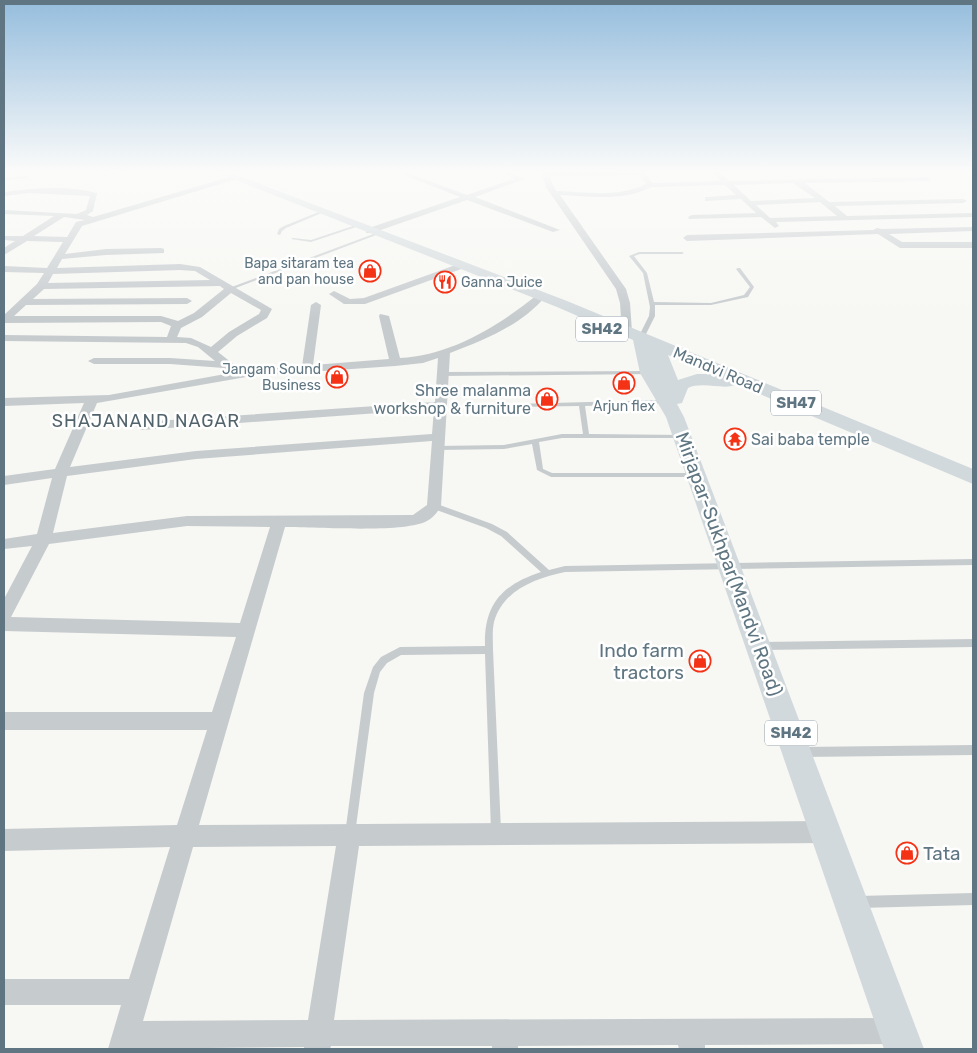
<svg xmlns="http://www.w3.org/2000/svg" width="977" height="1053" font-family="Rubik,sans-serif">
<rect width="100%" height="100%" fill="#f7f7f3"/>
<g fill="none" stroke-linecap="round" stroke-linejoin="round">
<g fill="#c6cbce" fill-rule="evenodd">
<polygon points="127,171 133,171 105,176 103,175"/>
<polygon points="235,171 239,171 226,175 224,174"/>
<polygon points="27,176 28,178 4,180 4,178"/>
<polygon points="321,211 324,212 286,228 282,231 280,235 277,234 279,229 284,226"/>
<polygon points="356,225 359,226 311,242 291,239 293,238 311,240"/>
<polygon points="376,233 379,234 233,289 229,288"/>
<polygon points="639,252 682,252 684,253 682,254 640,254 634,256 647,273 654,302 711,303 744,295 750,287 736,269 738,268 740,268 754,287 748,297 711,305 655,305 655,316 644,338 639,339 638,338 649,316 650,307 643,273 629,256"/>
<polygon points="649,371 652,373 651,374 443,376 440,374 443,372"/>
<polygon points="666,400 668,401 668,403 585,406 589,434 682,435 685,437 684,438 562,438 539,442 543,469 552,473 694,473 697,475 696,477 551,477 537,470 532,444 504,449 438,450 435,448 438,446 504,445 562,434 583,434 579,406 511,407 511,405 513,404"/>
<path d="M431,504H437L492,524L507,532L549,570L565,566L973,559V565L565,572C536,578 503,590 494,622C492,631 493,641 493,650L501,831L500,835L496,836L492,835L491,831L485,654L401,655L387,663L380,672L374,693L355,834L354,838L350,839L346,838L345,834L364,693L373,667L381,657L400,647L485,646C484,604 502,585 541,572L501,536L486,528L431,508L430,506Z"/>
<polygon points="973,639 973,647 763,650 760,649 759,646 760,643 763,642"/>
<polygon points="973,745 973,755 802,757 798,755 797,752 798,749 802,747"/>
<polygon points="973,893 973,905 859,908 855,906 853,902 855,898 859,896"/>
</g>
<g fill="#c6cbce" fill-rule="evenodd">
<polygon points="394,171 402,171 467,195 514,179 499,171 507,171 524,179 475,197 560,230 553,232 467,200 372,233 366,233 366,229 460,197"/>
<path d="M541,171H644L652,183L721,181L711,171H718L729,181L928,177L931,181L805,183L829,202L963,199L967,201L963,203L835,206L847,216L973,213V217L776,222L779,226L775,228L761,217L689,219L688,217L692,215L756,213L741,199L705,201V197H708L736,195L725,185L651,187C623,202 590,196 560,195L626,289L630,303L632,332L627,335L622,332L620,303L616,289L546,187ZM640,175L646,184C619,198 586,192 556,191L549,176ZM793,183L815,198L751,201L734,185ZM820,202L837,216L770,218L756,205Z"/>
<path d="M233,176L240,178L82,226L65,254L106,249L161,248L164,249V253L106,255L62,259L57,268L180,264L200,267L272,309L267,318L237,336L218,352L242,371L302,366L311,305L316,302L321,305L313,365L389,359L379,316L380,314L389,316L400,358C451,355 497,327 537,295L545,297C520,326 484,340 450,353L441,506C437,513 432,519 425,522C399,533 317,527 285,527L199,825L826,821L834,824L837,832L834,840L826,843L359,846L334,1020L896,1018L905,1022L909,1031L905,1040L896,1044L705,1045V1049H679L678,1045L518,1046V1049H492V1046H331L330,1049H304V1047L108,1049L121,1005H4V979H129L170,847L4,851V829L177,825L207,730H4V712H212L236,637L4,631V599L32,546L4,549V539L37,534L52,478L4,485V476L55,469L84,403L4,406V398L109,395L231,373L224,368L170,364H94L88,361L94,358H170L215,361L198,347L186,343L4,341V335L167,337L171,326L161,322L4,323V315L37,284L44,273L4,272V266L47,268L63,242L27,241L4,255V248L15,241L4,240V236H23L54,216L4,214V210L77,214L86,210L90,196L29,193L4,196V192C33,188 68,185 97,193L93,211L87,215L93,217ZM64,217L85,220L76,222L67,237L34,236ZM180,270L195,271L210,280L48,283L53,274ZM220,286L224,289L194,313L178,321L161,316H14L26,305L187,304L192,301L187,298L33,299L44,289ZM231,293L261,310L259,314L229,332L211,347L191,338L177,337L181,328L202,317ZM438,358L435,402L141,422L135,426L141,430L434,409L432,434L196,451L70,467L97,403L252,376L395,366L423,363ZM432,441L427,505L413,515L187,516L53,533L67,476L196,459ZM187,526L270,527L240,623L11,617L49,544ZM336,846L308,1020L143,1021L193,847Z"/>
<polygon points="973,227 973,231 889,234 902,242 973,242 973,248 900,248 878,234 687,241 683,238 687,235 873,230 877,228 882,229"/>
<polygon points="461,263 466,266 464,268 365,304 344,304 329,294 334,291 350,299 364,298"/>
</g>
<path fill="#d2d9dc" fill-rule="evenodd" d="M213,171H226L567,301L973,469V484L736,384C727,391 703,381 688,388L682,403L677,404L684,417L924,1049H884L666,417L640,373L633,340L557,307ZM668,355L714,374H697L678,380Z"/>
</g>
<linearGradient id="sky" x2="0" y2="1"><stop stop-color="#95bddd"/><stop offset="0.54" stop-color="#fbfbfa"/><stop offset="1" stop-color="#fbfbfa" stop-opacity="0"/></linearGradient>
<rect width="977" height="318" fill="url(#sky)"/>
<defs>
<g id="shop-ring" transform="scale(1.125)"><circle r="9.5" fill="#fff" stroke="#f43216" stroke-width="1.5"/><path d="M-5-2.5h2.3a2.7 3.5 0 0 1 5.4 0H5L5.5 6h-11ZM-1.5-2.5h3a1.5 2.3 0 0 0-3 0Z" fill="#f43216"/></g>
<g id="restaurant-ring" transform="scale(1.125)"><circle r="9.5" fill="#fff" stroke="#f43216" stroke-width="1.5"/><path d="M-5-6h1v4h1v-4h1v4h1v-4h1v5L-1.5 .5V6h-2V.5L-5-1ZM5-6V6H3V1.5H1.5Q1.5-4 5-6Z" fill="#f43216"/></g>
<g id="temple-ring" transform="scale(1.125)"><circle r="9.5" fill="#fff" stroke="#f43216" stroke-width="1.5"/><path d="M0-6L5-2H3V0L6.5 2.5H4V6H1.5V3h-3V6H-4V2.5H-6.5L-3 0V-2H-5Z" fill="#f43216"/></g>
</defs>
<g fill-rule="evenodd">
<use href="#shop-ring" x="370" y="271"/>
<use href="#restaurant-ring" x="445" y="282"/>
<use href="#shop-ring" x="337" y="377"/>
<use href="#shop-ring" x="624" y="383"/>
<use href="#shop-ring" x="547" y="399"/>
<use href="#temple-ring" x="735" y="439"/>
<use href="#shop-ring" x="700" y="661"/>
<use href="#shop-ring" x="907" y="853"/>
</g>
<g text-anchor="middle" dominant-baseline="central" stroke-width="5" stroke-linejoin="round" paint-order="stroke">
<g font-size="14" fill="#5f7682" stroke="#fff" text-anchor="end">
<text x="354" y="263">Bapa sitaram tea<tspan x="354" dy="16">and pan house</tspan></text>
<text x="461" y="282" text-anchor="start">Ganna Juice</text>
<text x="321" y="369">Jangam Sound<tspan x="321" dy="16">Business</tspan></text>
<text x="624" y="406" text-anchor="middle">Arjun flex</text>
</g>
<g fill="#fff" stroke="#8f9fa8" stroke-width="1">
<rect x="576" y="316.5" width="52" height="25" rx="4"/>
<rect x="771" y="390.5" width="50" height="25" rx="4"/>
<rect x="765" y="720.5" width="52" height="25" rx="4"/>
</g>
<g font-size="15" font-weight="bold" fill="#5f7682">
<text x="602" y="329">SH42</text>
<text x="796" y="403">SH47</text>
<text x="791" y="733">SH42</text>
</g>
<g font-size="16" fill="#5f7682" stroke="#fff">
<text transform="translate(718 370) rotate(23)">Mandvi Road</text>
</g>
<g font-size="16" fill="#5f7682" stroke="#fff" text-anchor="end">
<text x="531" y="390">Shree malanma<tspan x="531" dy="18">workshop &amp; furniture</tspan></text>
<text x="751" y="439" text-anchor="start">Sai baba temple</text>
</g>
<g font-size="18" letter-spacing="1" fill="#52636c" stroke="#fff">
<text x="146" y="421">SHAJANAND NAGAR</text>
</g>
<g font-size="19" fill="#5f7682" stroke="#fff">
<text transform="translate(729 564) rotate(70)">Mirjapar-Sukhpar(Mandvi Road)</text>
</g>
<g font-size="19" fill="#5f7682" stroke="#fff" text-anchor="end">
<text x="684" y="650">Indo farm<tspan x="684" dy="22">tractors</tspan></text>
<text x="923" y="853" text-anchor="start">Tata</text>
</g>
</g>
<rect width="977" height="1053" fill="none" stroke="#5f7682" stroke-width="10"/>
</svg>
